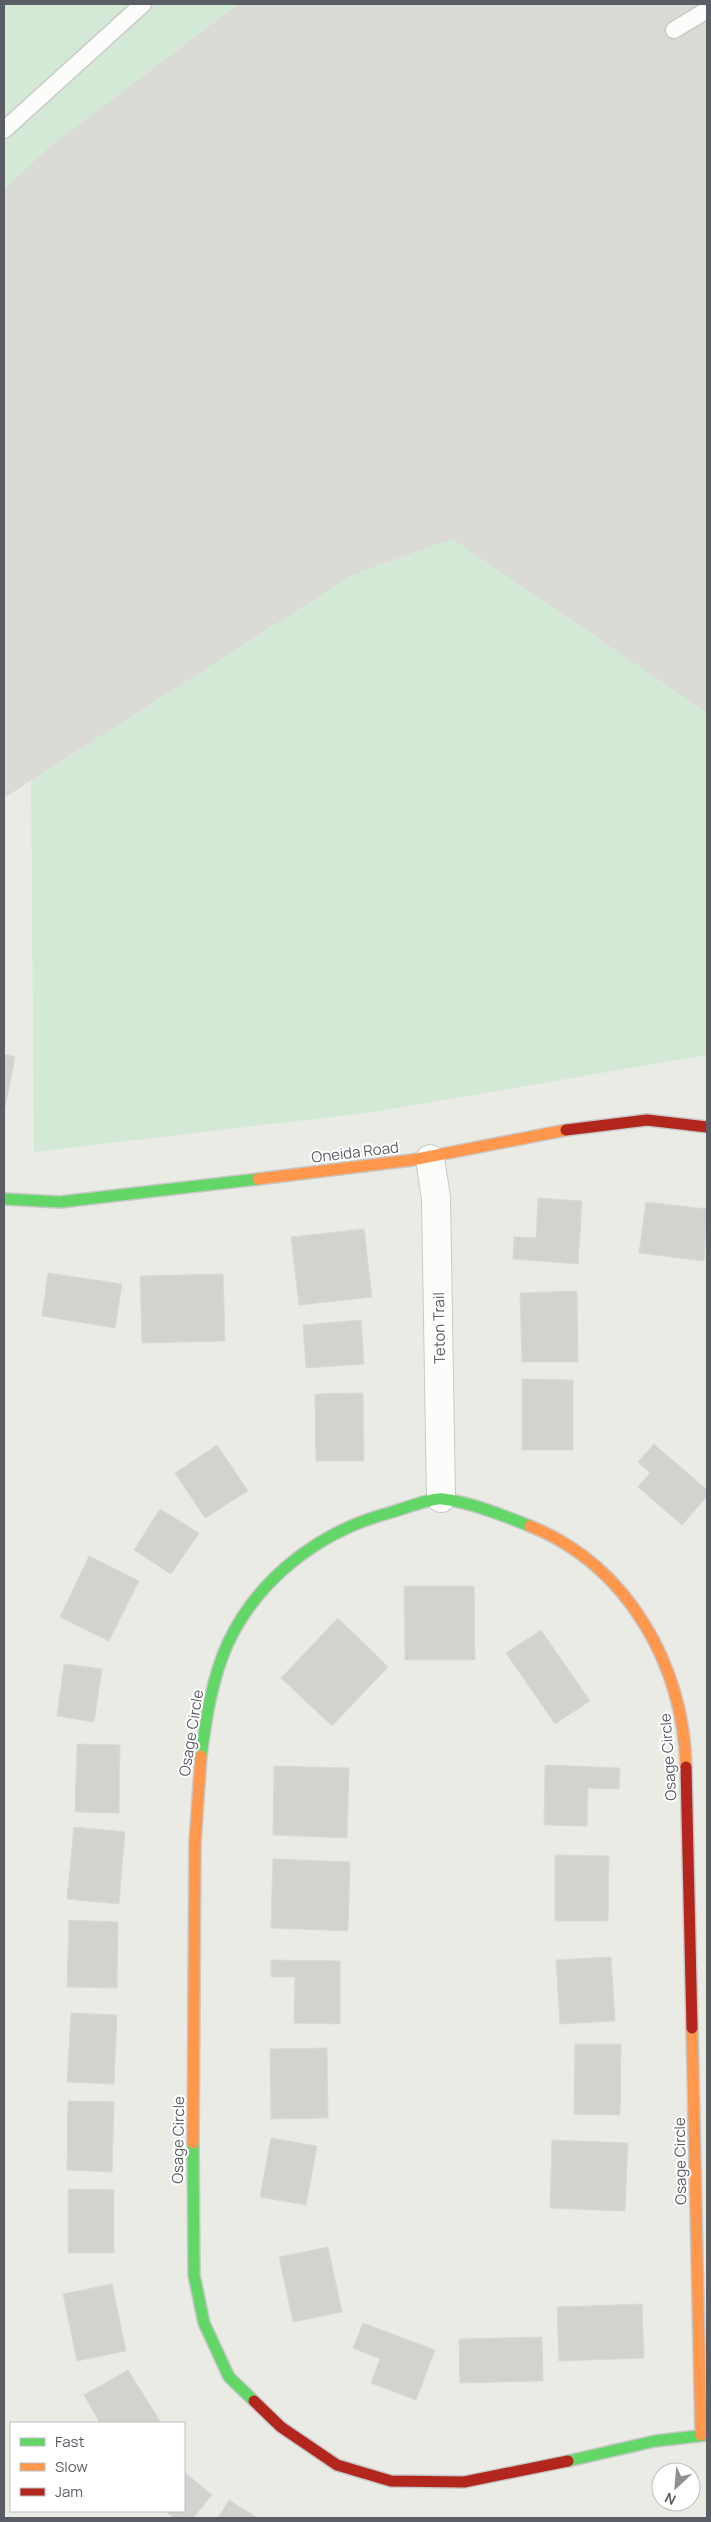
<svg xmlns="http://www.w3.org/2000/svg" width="711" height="2522" font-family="Manrope,sans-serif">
<rect width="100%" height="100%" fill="#ebebe6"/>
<polygon fill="#dbdbd6" points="238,4 707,4 707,713 452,539 353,575 4,798 4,189 49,147"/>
<g fill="#d3e9d6">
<polygon points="4,4 238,4 49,147 4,189"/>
<polygon points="452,539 707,713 707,1055 374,1112 34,1152 31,781 353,575"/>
</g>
<g fill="#d2d2ce" stroke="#dadad5">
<polygon points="4,1054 15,1057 4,1113"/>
<polygon points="538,1198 582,1201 578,1264 513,1259 514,1237 536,1238"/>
<polygon points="646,1202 707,1209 704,1261 639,1253"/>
<polygon points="364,1229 372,1297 299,1305 291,1237"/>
<polygon points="48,1273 122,1284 115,1328 42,1316"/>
<polygon points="223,1274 225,1341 142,1343 140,1276"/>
<polygon points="577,1291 578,1362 522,1362 520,1293"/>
<polygon points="361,1320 364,1364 306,1368 303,1325"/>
<polygon points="522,1379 573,1380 573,1450 522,1450"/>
<polygon points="363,1393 364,1461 316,1461 315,1394"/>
<polygon points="654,1444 707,1490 707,1496 682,1525 638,1487 650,1473 638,1462"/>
<polygon points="217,1445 248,1491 205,1518 175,1473"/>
<polygon points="160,1509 199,1533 171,1574 134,1550"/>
<polygon points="89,1556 139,1581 109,1641 60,1617"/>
<polygon points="404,1586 474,1586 475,1660 405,1660"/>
<polygon points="338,1618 388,1667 332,1726 281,1678"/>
<polygon points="541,1630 590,1701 555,1724 506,1653"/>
<polygon points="64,1664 102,1669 94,1722 57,1716"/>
<polygon points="77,1744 120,1745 119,1813 75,1812"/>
<polygon points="545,1765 620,1768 619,1789 588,1788 587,1826 544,1825"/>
<polygon points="274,1766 349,1768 347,1838 273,1835"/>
<polygon points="74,1827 125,1832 119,1904 67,1899"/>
<polygon points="555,1855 609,1856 608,1921 555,1921"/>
<polygon points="273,1859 350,1862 348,1931 271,1928"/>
<polygon points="69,1920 118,1922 117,1988 67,1987"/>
<polygon points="611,1957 615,2021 560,2024 556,1960"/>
<polygon points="271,1960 340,1961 340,2024 294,2023 295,1977 271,1977"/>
<polygon points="71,2013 117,2015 114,2084 67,2082"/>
<polygon points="575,2044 621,2044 620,2115 574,2114"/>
<polygon points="327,2048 328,2118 271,2119 270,2049"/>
<polygon points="68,2101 114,2102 112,2172 67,2170"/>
<polygon points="271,2138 317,2146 306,2205 260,2197"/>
<polygon points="552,2140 628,2143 625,2211 550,2208"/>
<polygon points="68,2189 114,2190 114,2253 68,2253"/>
<polygon points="328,2247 342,2312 293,2322 279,2257"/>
<polygon points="112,2284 126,2351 77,2361 63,2294"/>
<polygon points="642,2304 644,2358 559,2361 557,2307"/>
<polygon points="363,2323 435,2350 416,2400 371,2383 380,2359 353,2348"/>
<polygon points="542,2337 543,2381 460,2383 459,2339"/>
<polygon points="128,2370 161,2423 100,2423 84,2395"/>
<polygon points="184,2472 212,2495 193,2518 174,2518 165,2511 184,2511"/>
<polygon points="229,2500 258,2518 218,2518"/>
</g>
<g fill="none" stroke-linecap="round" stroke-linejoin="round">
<g stroke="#c8c9c8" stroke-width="19">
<g id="lane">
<polyline points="674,30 707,10"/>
<polyline points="4,130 143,4"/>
</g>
</g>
<g stroke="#c8c9c8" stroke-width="30">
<polyline id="street" points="430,1159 436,1198 441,1498"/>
</g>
<g stroke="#c8c8c8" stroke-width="14">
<g id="fast">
<polyline points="4,1199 60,1202 258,1179"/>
<path d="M201,1756C206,1718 212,1678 228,1643C258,1579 318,1533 385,1514C397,1511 433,1497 443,1499C473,1503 502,1515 530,1526"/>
<polyline points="193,2143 194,2275 204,2323 229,2377 254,2401"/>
<polyline points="568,2461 655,2441 707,2435"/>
</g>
</g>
<g stroke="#c8c8c8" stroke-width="14">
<g id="slow">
<polyline points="258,1179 412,1160 566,1130"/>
<path d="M530,1526C627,1565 684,1665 686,1767"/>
<polyline points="692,2028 701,2435"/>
<polyline points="193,2143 195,1843 201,1756"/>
</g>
</g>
<g stroke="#c8c8c8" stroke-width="14">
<g id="jam">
<polyline points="566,1130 647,1120 707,1127"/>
<polyline points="686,1767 692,2028"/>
<polyline points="254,2401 281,2427 337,2465 391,2481 464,2482 568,2461"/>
</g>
</g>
<use href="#lane" stroke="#fcfcfb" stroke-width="16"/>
<use href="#street" stroke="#fcfcfb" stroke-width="28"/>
<use href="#fast" stroke="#63d668" stroke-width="11"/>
<use href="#slow" stroke="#ff974d" stroke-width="11"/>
<use href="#jam" stroke="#b3261e" stroke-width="11"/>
</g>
<g text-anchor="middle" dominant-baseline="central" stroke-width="4" stroke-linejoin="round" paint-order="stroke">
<g font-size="15" fill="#5b5d64" stroke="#fff">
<text transform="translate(355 1152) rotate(-7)">Oneida Road</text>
<text transform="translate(439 1328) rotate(-91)">Teton Trail</text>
<text transform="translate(191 1733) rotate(-81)">Osage Circle</text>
<text transform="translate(668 1757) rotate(-94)">Osage Circle</text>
<text transform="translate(178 2140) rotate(-89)">Osage Circle</text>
<text transform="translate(680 2161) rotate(-91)">Osage Circle</text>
</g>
</g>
<rect width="711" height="2522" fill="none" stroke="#5b5d64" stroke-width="10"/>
<rect x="10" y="2422" width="175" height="90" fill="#ffffff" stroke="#bdbec1"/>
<rect x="20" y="2438" width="25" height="8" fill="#63d668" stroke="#bdbec1"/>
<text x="55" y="2447" font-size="15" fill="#5b5d64">Fast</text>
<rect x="20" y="2463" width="25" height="8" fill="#ff974d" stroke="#bdbec1"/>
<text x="55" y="2472" font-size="15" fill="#5b5d64">Slow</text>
<rect x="20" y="2488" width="25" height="8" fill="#b3261e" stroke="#bdbec1"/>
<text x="55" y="2497" font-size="15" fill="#5b5d64">Jam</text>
<g transform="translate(676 2487) rotate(206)"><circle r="24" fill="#ffffff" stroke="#bdbec1"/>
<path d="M0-4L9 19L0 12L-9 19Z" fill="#8d8f92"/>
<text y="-8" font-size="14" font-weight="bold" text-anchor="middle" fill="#5b5d64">N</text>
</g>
</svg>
